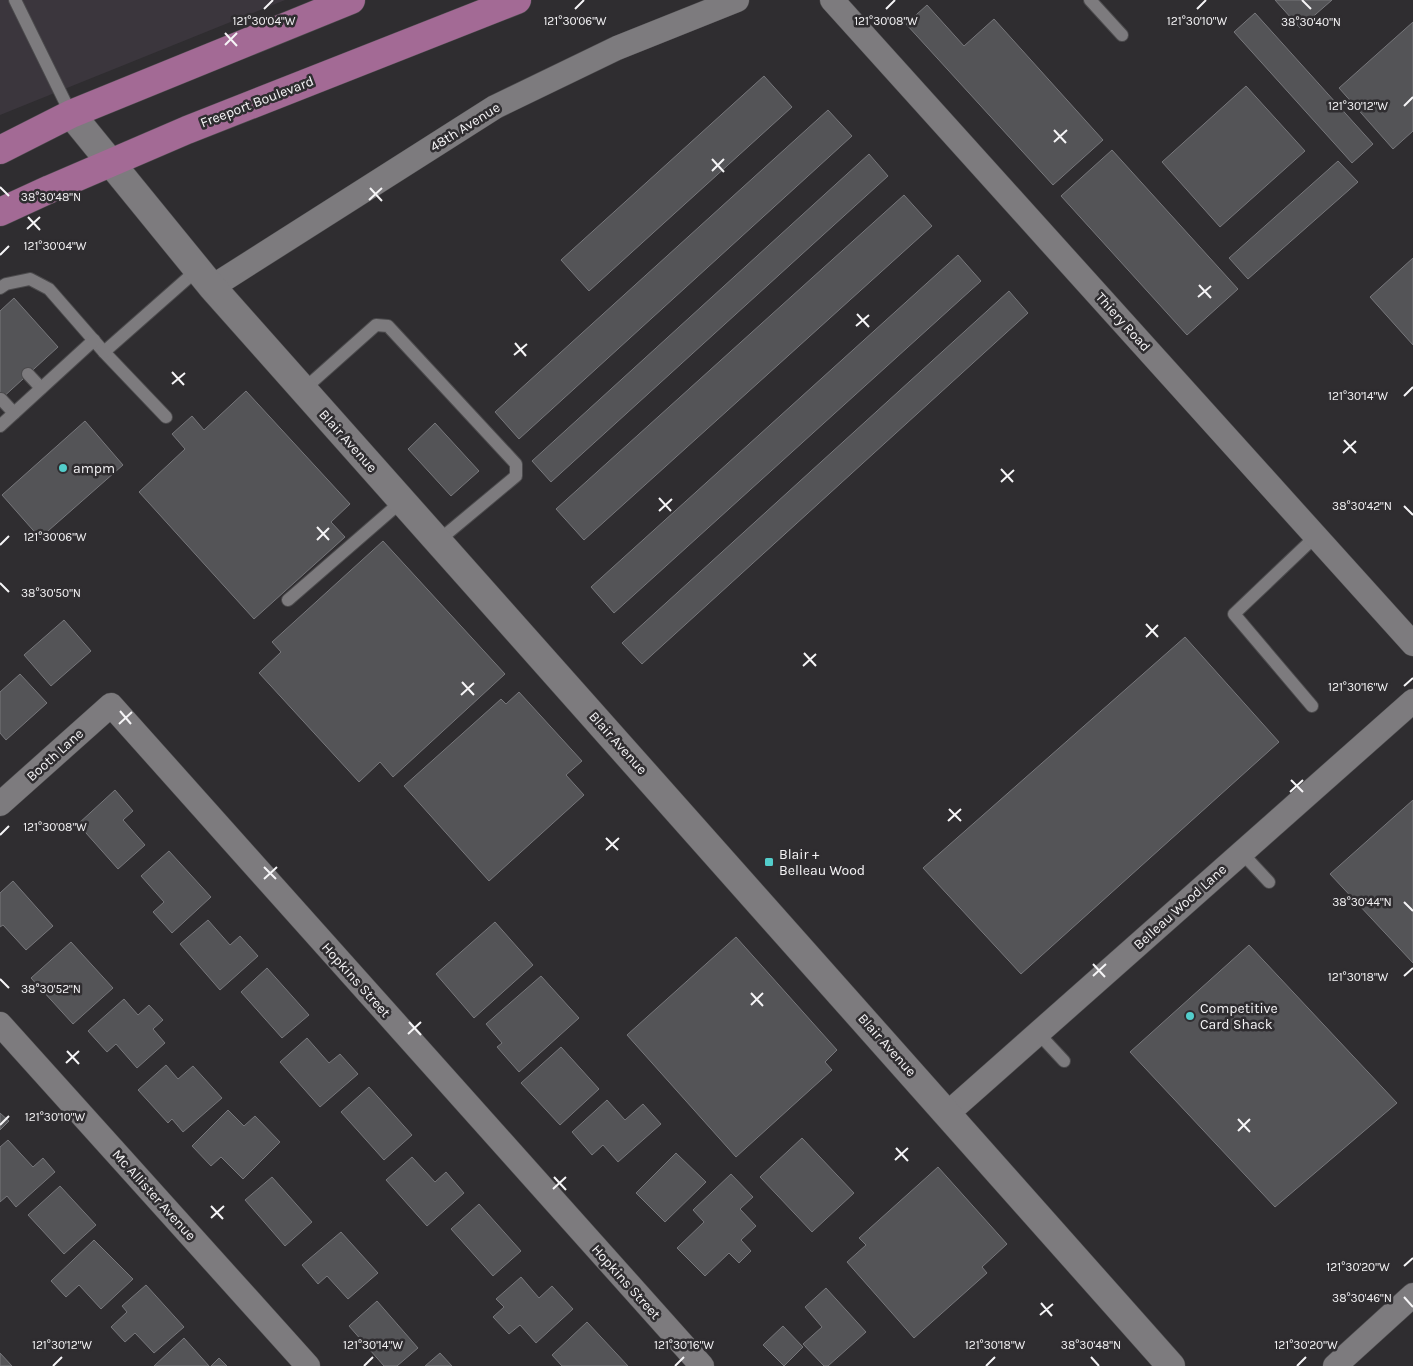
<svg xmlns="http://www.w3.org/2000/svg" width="1413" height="1366" font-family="Karla,sans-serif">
<rect width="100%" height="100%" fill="#2f2d30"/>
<polygon fill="#3b363d" points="0,0 285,0 0,115"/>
<g fill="#545457" stroke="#77777b">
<polygon points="1275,0 1332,0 1300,28"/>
<polygon points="927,5 964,46 994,19 1103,140 1053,185 906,24"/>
<polygon points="1255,13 1373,144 1352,163 1234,32"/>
<polygon points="1413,22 1413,131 1393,149 1339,88"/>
<polygon points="764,76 792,107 589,291 561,260"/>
<polygon points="1246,86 1305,151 1220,227 1162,162"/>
<polygon points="828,110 852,136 519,439 495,412"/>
<polygon points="1112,150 1238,289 1187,335 1061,196"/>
<polygon points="869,154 888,176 551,482 532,461"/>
<polygon points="1338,161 1358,182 1248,279 1229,258"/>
<polygon points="904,195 932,226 584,540 556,509"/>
<polygon points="958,255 981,281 614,613 591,587"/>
<polygon points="1413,258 1413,345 1370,297"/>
<polygon points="1009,291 1028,313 642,664 622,643"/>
<polygon points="14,298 58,347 0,400 0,311"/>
<polygon points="246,391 350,504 331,522 345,537 254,619 139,492 185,449 172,434 192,416 204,430"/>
<polygon points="85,421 123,465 40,538 2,495"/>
<polygon points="435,423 479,471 451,496 408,449"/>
<polygon points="383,541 505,674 393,777 380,762 359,782 259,673 281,652 272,642"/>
<polygon points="64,620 91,651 51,686 24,655"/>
<polygon points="1185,637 1279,742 1021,974 923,868"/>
<polygon points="20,674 47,703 6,740 0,733 0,692"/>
<polygon points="519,692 582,761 566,775 584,795 489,881 404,786 501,699 506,704"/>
<polygon points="115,790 133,811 123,820 145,845 118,869 78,824"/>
<polygon points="1413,800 1413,963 1330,874"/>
<polygon points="169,851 211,897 172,933 153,912 164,902 141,876"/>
<polygon points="13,881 53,926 26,950 3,925 0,927 0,893"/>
<polygon points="208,920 230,945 240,936 258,956 220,990 180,944"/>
<polygon points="495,922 533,965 474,1018 436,974"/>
<polygon points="736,937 837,1050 825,1062 832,1070 736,1157 627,1035"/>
<polygon points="71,942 113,988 73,1024 31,978"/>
<polygon points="1249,945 1397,1103 1275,1207 1130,1052"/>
<polygon points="267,968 309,1015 282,1038 241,992"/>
<polygon points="541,976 579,1018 519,1072 497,1047 502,1043 486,1024"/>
<polygon points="124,999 138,1015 149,1005 163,1020 153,1029 165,1043 137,1068 116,1044 107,1052 88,1031"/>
<polygon points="307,1038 329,1063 340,1054 358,1074 320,1107 280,1062"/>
<polygon points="561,1047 599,1089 560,1125 521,1083"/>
<polygon points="166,1065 178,1079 193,1066 222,1098 183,1132 172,1119 168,1123 138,1090"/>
<polygon points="369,1087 412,1135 384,1160 341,1112"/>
<polygon points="607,1100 625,1120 643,1104 661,1124 618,1162 603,1145 592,1155 572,1132"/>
<polygon points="228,1110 244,1126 255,1116 280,1142 243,1179 221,1157 211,1166 192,1146"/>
<polygon points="0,1113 9,1121 0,1130"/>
<polygon points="802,1138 854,1193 812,1232 760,1177"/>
<polygon points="8,1140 33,1167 43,1158 55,1172 16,1207 7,1196 0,1202 0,1147"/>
<polygon points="676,1153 706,1182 665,1222 636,1193"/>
<polygon points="412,1157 435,1182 446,1172 464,1193 427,1226 386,1180"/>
<polygon points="938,1167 1007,1244 982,1267 987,1273 914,1338 847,1262 866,1245 859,1238"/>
<polygon points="731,1174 753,1197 740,1209 756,1226 741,1240 751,1251 739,1263 729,1253 705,1276 677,1248 704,1222 693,1210"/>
<polygon points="272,1177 312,1222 285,1246 245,1200"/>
<polygon points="60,1186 96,1225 64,1254 28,1215"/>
<polygon points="479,1204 521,1251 493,1276 451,1229"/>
<polygon points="341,1232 378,1273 348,1299 327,1276 318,1284 302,1265"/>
<polygon points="94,1240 133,1279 101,1309 79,1285 66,1297 51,1281"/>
<polygon points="521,1277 539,1298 552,1286 573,1309 536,1343 520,1325 509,1334 493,1317 504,1307 496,1299"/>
<polygon points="146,1285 184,1327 154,1353 135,1333 125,1342 111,1327 127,1312 122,1306"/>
<polygon points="826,1288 866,1332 828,1366 824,1366 803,1344 822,1327 805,1307"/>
<polygon points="377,1301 418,1348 397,1366 384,1366 349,1326"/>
<polygon points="587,1322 628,1366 562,1366 552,1355"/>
<polygon points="783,1326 803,1347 784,1366 763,1345"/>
<polygon points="184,1338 209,1366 154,1366"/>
<polygon points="0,1353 12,1366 0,1366"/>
<polygon points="440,1353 452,1366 425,1366"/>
<polygon points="219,1358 227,1366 211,1366"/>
</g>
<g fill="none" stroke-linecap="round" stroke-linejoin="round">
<g stroke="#4c4b4d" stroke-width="14">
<g id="lane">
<polyline points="15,0 71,114"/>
<polyline points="1090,0 1122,35"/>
<polyline points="0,288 6,284 30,279 49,289 104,352 166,417"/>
<polyline points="104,352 197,270"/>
<polyline points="28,374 41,388"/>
<polyline points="303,390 376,325 388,326 516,464 516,476 438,541"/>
<polyline points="1,399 14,413"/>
<polyline points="0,426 94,340"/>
<polyline points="288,600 402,501"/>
<polyline points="1312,706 1234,614 1316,536"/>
<polyline points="1242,853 1269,882"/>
<polyline points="1038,1033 1064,1061"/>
</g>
</g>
<g stroke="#4c4b4d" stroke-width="25">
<g id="street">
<polyline points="832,0 1413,644"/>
<polyline points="212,287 495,107 617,48 737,0"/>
<polyline points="0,804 111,705 702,1366"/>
<polyline points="0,1024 308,1366"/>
<polyline points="948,1113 1413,701"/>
<polyline points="1335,1366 1413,1295"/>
</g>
</g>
<g stroke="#4c4b4d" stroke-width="29">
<polyline id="secondary" points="71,114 212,287 1171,1366"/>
</g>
<g stroke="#4c4b4d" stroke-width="29">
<g id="primary">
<polyline points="0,150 71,114 351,0"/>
<polyline points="0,212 50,189 187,130 517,0"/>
</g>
</g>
<use href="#lane" stroke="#7d7b7e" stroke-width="12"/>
<use href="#street" stroke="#7d7b7e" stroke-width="24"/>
<use href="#secondary" stroke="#7d7b7e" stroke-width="28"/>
<use href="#primary" stroke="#a36a95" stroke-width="28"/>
</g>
<path fill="none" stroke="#f5f4f6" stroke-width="2" d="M1302,0L1311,9M264,9L273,0M575,9L584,0M886,9L895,0M1197,9L1206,0M225,33L237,46M225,45L237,33M1404,106L1413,97M1054,130L1066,143M1054,142L1067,130M712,159L724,172M712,171L724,159M0,187L9,196M370,188L382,201M369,200L382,188M28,217L40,230M27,229L40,217M0,255L9,246M1199,285L1211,298M1198,297L1211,286M857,314L869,327M856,326L869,315M515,343L526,356M514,355L527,344M172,372L184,385M172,384L185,373M1404,396L1413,387M1344,440L1356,453M1343,453L1356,441M1001,469L1013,482M1001,482L1014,470M659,498L671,511M1404,506L1413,515M659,511L672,499M317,527L329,540M317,540L329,528M0,545L9,536M0,583L9,592M1146,624L1158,637M1146,637L1158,625M804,653L816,666M803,666L816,654M462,682L474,695M1404,686L1413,678M461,695L474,683M120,711L131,724M119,724L132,712M1291,780L1303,792M1290,792L1303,780M949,809L961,821M948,821L961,809M0,835L9,826M606,838L618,850M606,850L619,838M264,867L276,879M264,879L277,867M1404,902L1413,911M1093,964L1105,977M1093,976L1106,964M1404,976L1413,968M0,979L9,988M751,993L763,1006M751,1005L763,993M409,1022L421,1035M408,1034L421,1022M67,1051L79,1064M66,1063L79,1051M1238,1119L1250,1132M0,1125L9,1116M1238,1131L1250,1119M896,1148L908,1161M895,1160L908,1148M554,1177L566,1190M553,1189L566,1177M211,1206L223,1219M211,1218L224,1206M1404,1266L1413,1258M1404,1297L1413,1307M1041,1303L1052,1316M1040,1315L1053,1304M1091,1357L1099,1366M53,1366L62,1357M364,1366L373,1357M675,1366L684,1357M986,1366L995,1357M1297,1366L1306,1357"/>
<g fill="#53cdcb" stroke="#2f2d30" stroke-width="2">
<circle cx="63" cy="468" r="5"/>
<rect x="764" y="857" width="10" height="10" rx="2.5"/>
<circle cx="1190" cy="1016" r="5"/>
</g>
<g text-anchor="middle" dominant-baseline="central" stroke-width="5" stroke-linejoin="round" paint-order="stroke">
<g font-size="14" fill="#f5f4f6" stroke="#2f2d30">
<text transform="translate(257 102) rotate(-21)">Freeport Boulevard</text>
<text transform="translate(465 127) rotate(-32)">48th Avenue</text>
<text transform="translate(1123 322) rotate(48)">Thiery Road</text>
<text transform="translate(348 441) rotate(48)">Blair Avenue</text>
<text transform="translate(618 743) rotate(48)">Blair Avenue</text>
<text transform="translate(55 755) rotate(-42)">Booth Lane</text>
<text transform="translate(1180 907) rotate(-42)">Belleau Wood Lane</text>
<text transform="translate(356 980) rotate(48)">Hopkins Street</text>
<text transform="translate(887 1045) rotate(48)">Blair Avenue</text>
<text transform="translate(154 1195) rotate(48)">Mc Allister Avenue</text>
<text transform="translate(626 1282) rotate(48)">Hopkins Street</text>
</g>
<g font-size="14" fill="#f5f4f6" stroke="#2f2d30" text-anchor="start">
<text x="73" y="468">ampm</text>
<text x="779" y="854">Blair +<tspan x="779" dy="16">Belleau Wood</tspan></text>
<text x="1200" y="1008">Competitive<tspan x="1200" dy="16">Card Shack</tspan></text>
</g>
</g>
<g font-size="12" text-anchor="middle" fill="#f5f4f6" stroke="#2f2d30" stroke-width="5" stroke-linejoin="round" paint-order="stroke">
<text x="264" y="25">121°30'04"W</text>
<text x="575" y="25">121°30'06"W</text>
<text x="886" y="25">121°30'08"W</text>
<text x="1197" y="25">121°30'10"W</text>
<text x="1311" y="26">38°30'40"N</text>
<text x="1358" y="110">121°30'12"W</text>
<text x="51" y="201">38°30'48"N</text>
<text x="55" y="250">121°30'04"W</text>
<text x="1358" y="400">121°30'14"W</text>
<text x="1362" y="510">38°30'42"N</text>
<text x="55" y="541">121°30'06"W</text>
<text x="51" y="597">38°30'50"N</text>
<text x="1358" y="691">121°30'16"W</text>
<text x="55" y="831">121°30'08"W</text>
<text x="1362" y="906">38°30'44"N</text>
<text x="1358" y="981">121°30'18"W</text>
<text x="51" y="993">38°30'52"N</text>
<text x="55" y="1121">121°30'10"W</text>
<text x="1358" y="1271">121°30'20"W</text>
<text x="1362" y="1302">38°30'46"N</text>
<text x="1091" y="1349">38°30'48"N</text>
<text x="62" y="1349">121°30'12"W</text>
<text x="373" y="1349">121°30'14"W</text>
<text x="684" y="1349">121°30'16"W</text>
<text x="995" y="1349">121°30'18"W</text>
<text x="1306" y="1349">121°30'20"W</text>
</g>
</svg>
